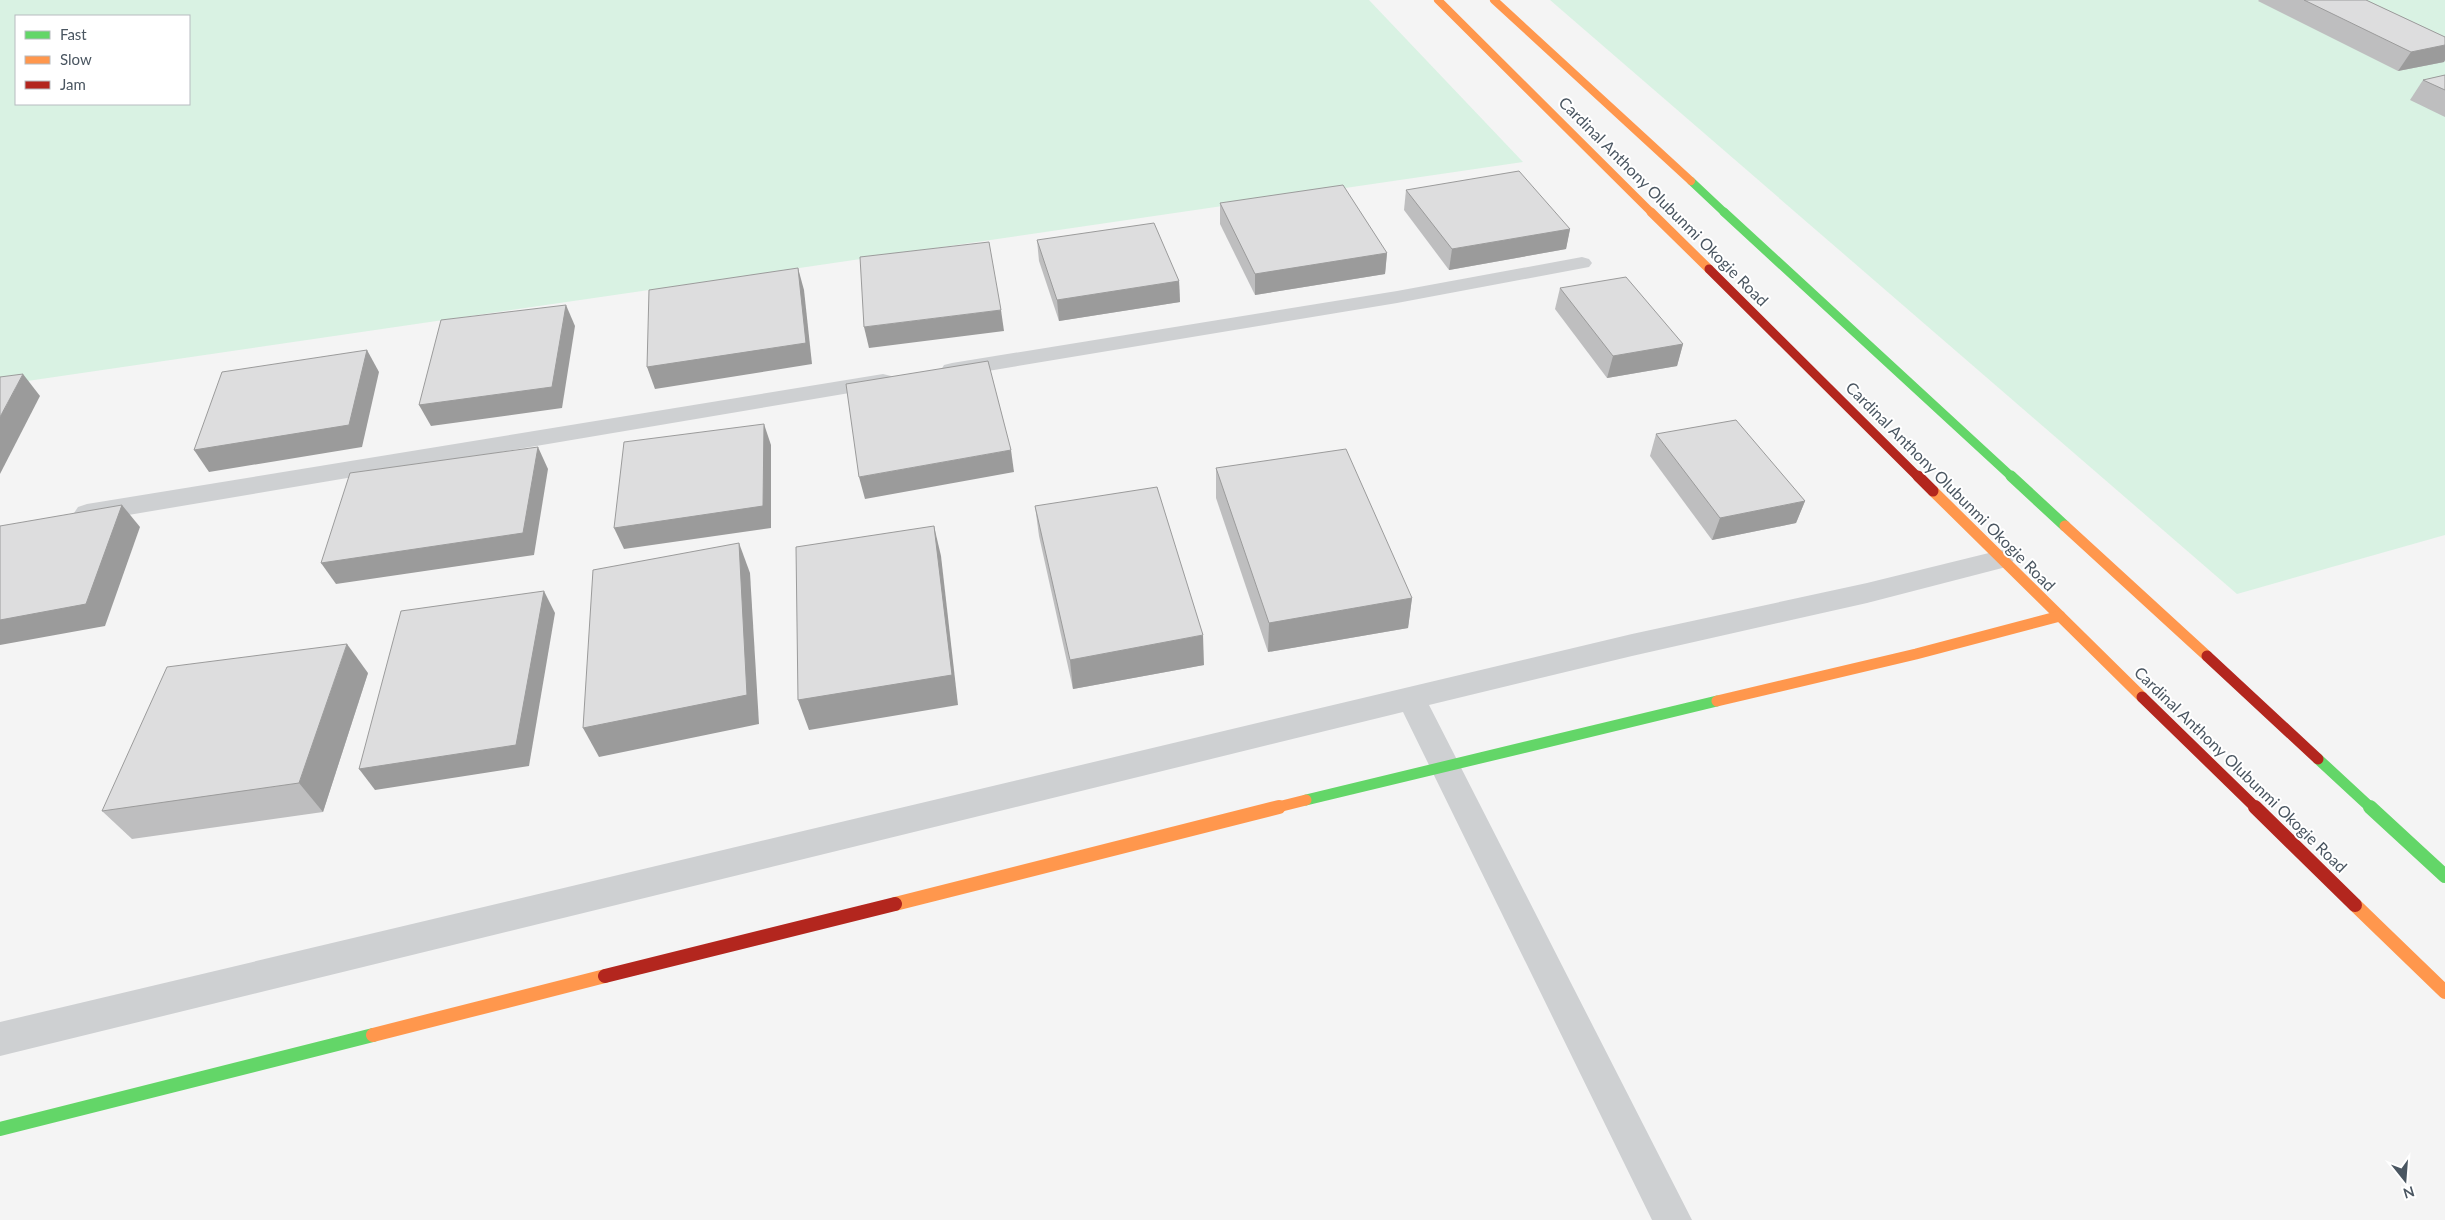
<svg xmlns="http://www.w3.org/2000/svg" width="2445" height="1220" font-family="Lato,sans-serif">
<rect width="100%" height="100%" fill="#f4f4f4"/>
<g fill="#d9f2e3" fill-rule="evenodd">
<path d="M0,0H1369L1523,162L0,385ZM16,16H189V104H16Z"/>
<polygon points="1550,0 2445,0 2445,535 2237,594"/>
</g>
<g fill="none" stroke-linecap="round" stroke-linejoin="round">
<g fill="#ced0d2" fill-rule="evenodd">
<polygon points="1582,257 1589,259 1592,263 1589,267 1397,303 952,377 944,375 941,370 944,365 952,363 1397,291"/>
<polygon points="883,374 891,376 895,381 891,386 87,522 78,519 74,513 78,507 87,504"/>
<polygon points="2001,550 2010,552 2014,559 2010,566 1867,603 1632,656 1429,705 1692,1220 1652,1220 1403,712 0,1056 0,1022 1632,634 1867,583"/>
</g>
<polyline stroke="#63d668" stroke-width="8" points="1691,181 1725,213"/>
<polyline stroke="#63d668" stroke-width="9" points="1724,212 2013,478"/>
<g stroke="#63d668" stroke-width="11">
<polyline points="2011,476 2065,526"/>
<polyline points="2318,759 2371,808"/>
<polyline points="1306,800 1717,701"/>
</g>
<g stroke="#63d668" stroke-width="14">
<polyline points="2370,807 2445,876"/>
<polyline points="0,1129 373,1035"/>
</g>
<g stroke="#ff974d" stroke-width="8">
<polyline points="1438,0 1652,213"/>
<polyline points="1494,0 1691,181"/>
</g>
<polyline stroke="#ff974d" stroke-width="9" points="1651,212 1709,269"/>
<g stroke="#ff974d" stroke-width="11">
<polyline points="1933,491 2142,697"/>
<polyline points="2065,526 2207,656"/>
<polyline points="1717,701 1916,654 2060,616"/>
<polyline points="1274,808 1306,800"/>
</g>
<g stroke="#ff974d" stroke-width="14">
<polyline points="895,904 1279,807"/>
<polyline points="2355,905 2445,992"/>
<polyline points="373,1035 605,976"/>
</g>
<polyline stroke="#b3261e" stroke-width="9" points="1709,269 1919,478"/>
<g stroke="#b3261e" stroke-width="11">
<polyline points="1918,476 1933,491"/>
<polyline points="2207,656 2318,759"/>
<polyline points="2142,697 2256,808"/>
</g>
<g stroke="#b3261e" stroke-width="14">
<polyline points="2255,807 2355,905"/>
<polyline points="605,976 895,904"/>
</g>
</g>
<g fill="#bebebf">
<polygon points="2259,0 2366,0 2445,37 2445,60 2444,62 2398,71 2258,1"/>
<polygon points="2445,75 2445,117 2410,100 2423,80"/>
<polygon points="1406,190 1570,229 1566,249 1449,270 1404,210"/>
<polygon points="1220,203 1387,253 1385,274 1255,295 1220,224"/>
<polygon points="1037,240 1179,281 1180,302 1059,321 1039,261"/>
<polygon points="1560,288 1683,344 1677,366 1607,378 1555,309"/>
<polygon points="1656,434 1805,501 1796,523 1712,540 1650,456"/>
<polygon points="1216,468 1412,598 1408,628 1268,652 1216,498"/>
<polygon points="1035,506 1204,665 1073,689 1039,536"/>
<polygon points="368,673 323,812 132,839 102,811"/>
</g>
<g fill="#9b9b9b">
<polygon points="2445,45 2445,60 2444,62 2398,71 2411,52"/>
<polygon points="1570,229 1566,249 1449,270 1452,249"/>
<polygon points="1387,253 1385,274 1255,295 1255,274"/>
<polygon points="798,268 804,290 812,364 655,389 647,367"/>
<polygon points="1179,281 1180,302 1059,321 1057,300"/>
<polygon points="566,305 575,326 562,408 431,426 419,405"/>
<polygon points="1001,310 1004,331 869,348 864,327"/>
<polygon points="1683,344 1677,366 1607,378 1613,356"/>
<polygon points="367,350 379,372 362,447 209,472 194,450"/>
<polygon points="23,374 40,396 0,474 0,417"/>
<polygon points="764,424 771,445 771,528 624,549 614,528"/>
<polygon points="538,447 548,469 534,555 336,584 321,563"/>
<polygon points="1011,450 1014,472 865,499 859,477"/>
<polygon points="1805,501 1796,523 1712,540 1720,518"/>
<polygon points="122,505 140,527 105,626 0,645 0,620"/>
<polygon points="934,526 941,556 958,705 809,730 798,700"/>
<polygon points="739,543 750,573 759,724 599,757 583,728"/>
<polygon points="544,591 555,613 529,766 375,790 359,769"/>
<polygon points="1412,598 1408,628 1268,652 1269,623"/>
<polygon points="1203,635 1204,665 1073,689 1070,660"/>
<polygon points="347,644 368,673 323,812 299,783"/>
</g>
<g fill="#ddddde" stroke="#9b9b9b">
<polygon points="2304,0 2366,0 2445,37 2445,45 2411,52"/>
<polygon points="2445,75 2445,90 2423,80"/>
<polygon points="1519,171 1570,229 1452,249 1406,190"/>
<polygon points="1343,185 1387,253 1255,274 1220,203"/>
<polygon points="1154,223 1179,281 1057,300 1037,240"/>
<polygon points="989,242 1001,310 864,327 860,257"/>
<polygon points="798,268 806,343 647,367 649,290"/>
<polygon points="1626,277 1683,344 1613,356 1560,288"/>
<polygon points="566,305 552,387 419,405 441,320"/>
<polygon points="367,350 349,425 194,450 222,372"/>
<polygon points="988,361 1011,450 859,477 846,384"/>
<polygon points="23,374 0,417 0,377"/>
<polygon points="1736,420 1805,501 1720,518 1656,434"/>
<polygon points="764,424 763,506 614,528 624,442"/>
<polygon points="538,447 523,533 321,563 350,473"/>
<polygon points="1346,449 1412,598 1269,623 1216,468"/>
<polygon points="1157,487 1203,635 1070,660 1035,506"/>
<polygon points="122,505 86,604 0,620 0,526"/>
<polygon points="934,526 952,675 798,700 796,547"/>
<polygon points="739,543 747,695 583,728 593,570"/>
<polygon points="544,591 516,745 359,769 401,611"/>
<polygon points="347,644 299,783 102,811 167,667"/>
</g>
<g text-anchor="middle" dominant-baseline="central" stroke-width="4" stroke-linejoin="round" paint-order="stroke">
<g font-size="16" fill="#4a5661" stroke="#fff">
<text transform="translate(1664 201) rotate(45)">Cardinal Anthony Olubunmi Okogie Road</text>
<text transform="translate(1951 486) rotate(45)">Cardinal Anthony Olubunmi Okogie Road</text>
<text transform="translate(2241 769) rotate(44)">Cardinal Anthony Olubunmi Okogie Road</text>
</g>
</g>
<rect x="15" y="15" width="175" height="90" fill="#ffffff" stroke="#b7bbc0"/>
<rect x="25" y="31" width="25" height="8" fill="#63d668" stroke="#b7bbc0"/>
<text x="60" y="40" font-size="15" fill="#4a5661">Fast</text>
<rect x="25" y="56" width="25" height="8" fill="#ff974d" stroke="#b7bbc0"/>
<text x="60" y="65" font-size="15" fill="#4a5661">Slow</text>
<rect x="25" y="81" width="25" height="8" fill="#b3261e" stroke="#b7bbc0"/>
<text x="60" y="90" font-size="15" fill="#4a5661">Jam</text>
<g transform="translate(2405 1180) rotate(163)" stroke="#ffffff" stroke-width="4" paint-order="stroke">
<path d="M0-4L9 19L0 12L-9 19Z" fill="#4a5661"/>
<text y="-8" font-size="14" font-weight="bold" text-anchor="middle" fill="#4a5661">N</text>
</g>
</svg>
